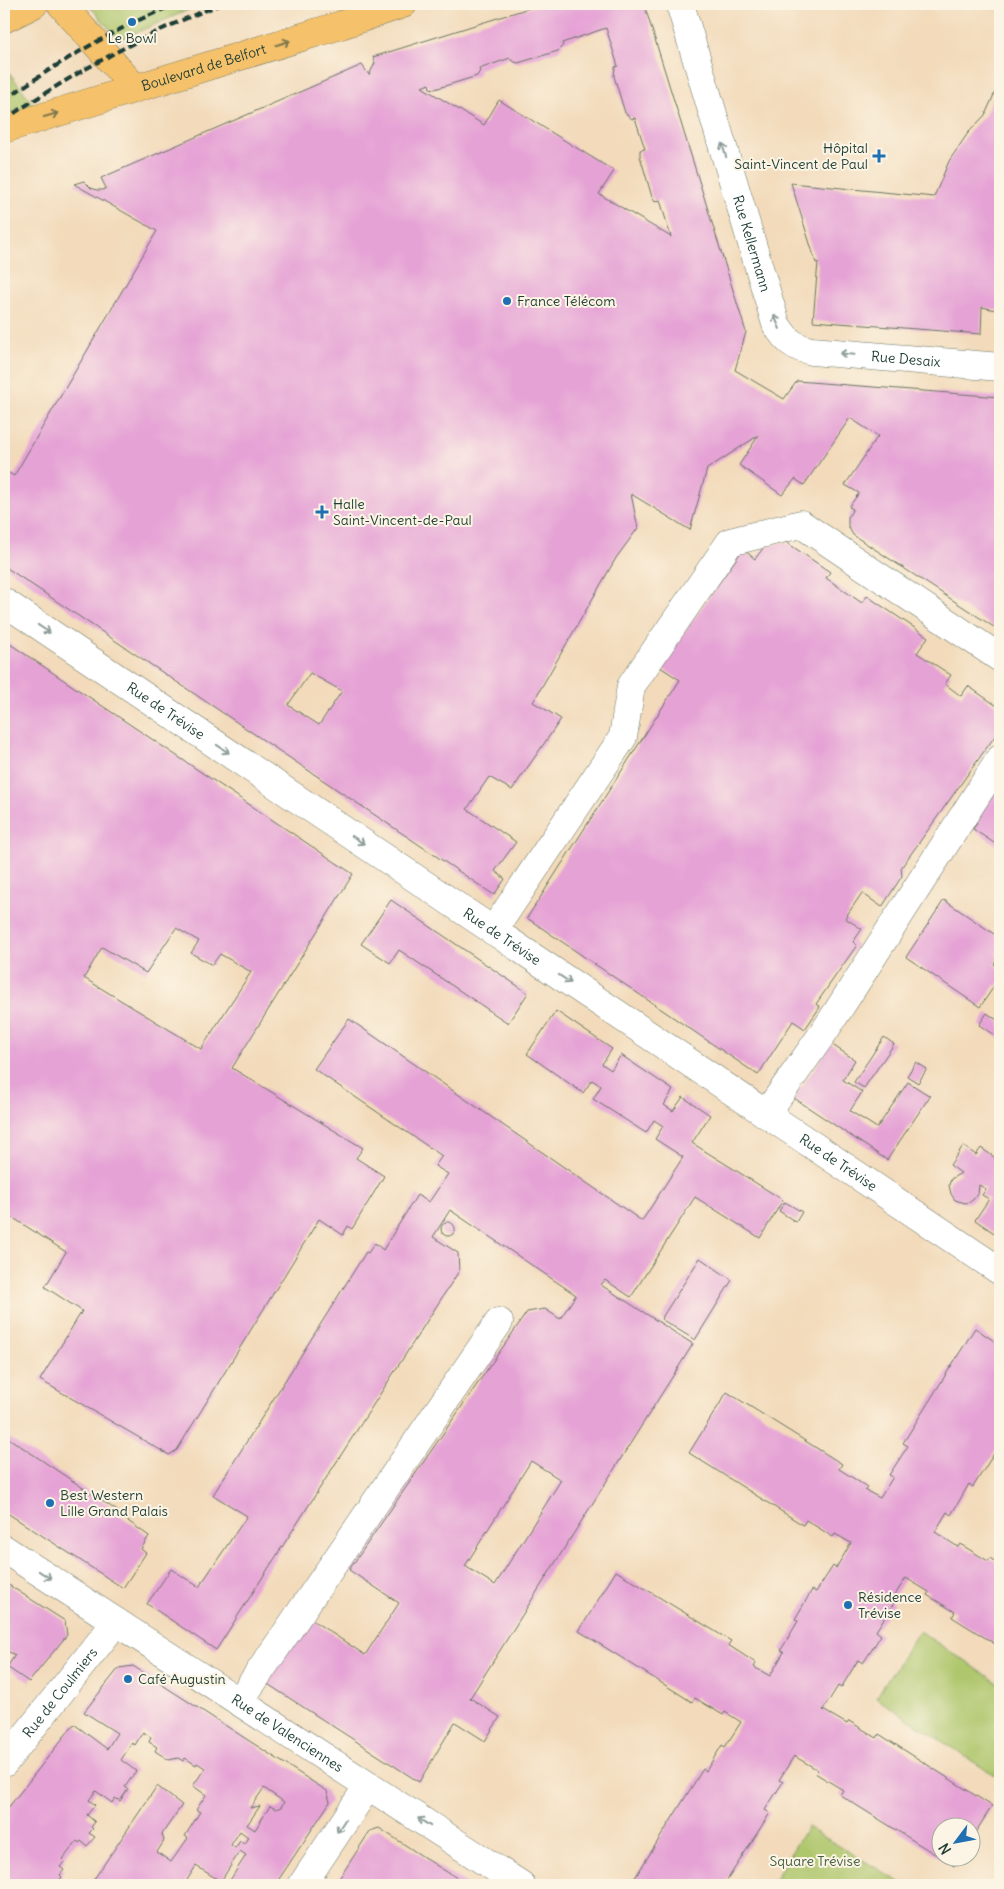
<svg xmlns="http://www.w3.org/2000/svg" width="1004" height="1889" font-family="Delius,sans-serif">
<rect width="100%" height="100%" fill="#fcf5e5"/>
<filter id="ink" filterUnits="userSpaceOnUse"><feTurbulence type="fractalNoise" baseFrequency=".02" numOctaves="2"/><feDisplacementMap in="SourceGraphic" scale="10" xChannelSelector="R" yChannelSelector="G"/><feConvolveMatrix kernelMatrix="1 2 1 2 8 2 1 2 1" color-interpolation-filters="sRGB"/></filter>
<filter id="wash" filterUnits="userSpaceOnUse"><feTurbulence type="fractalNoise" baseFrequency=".0096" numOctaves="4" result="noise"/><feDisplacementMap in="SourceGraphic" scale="20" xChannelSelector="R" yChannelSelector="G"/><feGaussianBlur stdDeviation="1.12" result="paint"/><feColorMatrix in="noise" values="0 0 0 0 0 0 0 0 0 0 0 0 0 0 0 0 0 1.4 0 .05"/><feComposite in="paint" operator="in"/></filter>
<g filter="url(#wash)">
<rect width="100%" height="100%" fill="#f2daba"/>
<g fill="#aec66c" stroke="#668250">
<polygon points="88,4 202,4 119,40"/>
<polygon points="4,66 35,106 4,114"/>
<polygon points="919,1631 1000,1684 1000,1767 995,1776 876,1698"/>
<polygon points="807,1827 905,1885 771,1885"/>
</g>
<g id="blocks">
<g fill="#e5a2d5" fill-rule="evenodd">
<path d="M542,4H644L746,332L735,370L784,399L797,381L1000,397V631L853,535L848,526V517L853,509L849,507L859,493L845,485L878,436L850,418L804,485L795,479L782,495L739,465L759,435L707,469L690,530L631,494L638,528L616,558L533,702L561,719L512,790L489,777L467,809L516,842L495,871L505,879L494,895L4,566V470L14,476L157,231L74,184L84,181L91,188L97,190H103L106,188L101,178L362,65L369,75L375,63L373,57ZM606,28L618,66L615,67L614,76L625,113L632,119L635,118L645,149L640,150V156L652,197L655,202L660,200L671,237L599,194L614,171L499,100L484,125L422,87L429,84L430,88L435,89L477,76L480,71L479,69L510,58L512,61L518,63L558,51L563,45L562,43ZM310,673L342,691L319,725L288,705Z"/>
<polygon points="1000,81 1000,311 982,307 981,334 813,321 818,262 816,263 791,183 934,197 949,161 968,133 985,115"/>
<polygon points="786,542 830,572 826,578 862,603 867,596 928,637 917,653 951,675 945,684 961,696 968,686 1000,708 1000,729 901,868 902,876 882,907 862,893 845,918 862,929 853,942 857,945 816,1004 820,1007 805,1029 793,1021 758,1075 527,918 680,680 660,667 743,549 755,559 764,547"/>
<path d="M4,640L353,874L232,1068L363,1148L356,1158L384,1176L352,1229L348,1226L343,1235L319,1219L177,1450L169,1455L40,1380L82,1311L45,1287L66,1252L4,1212ZM176,928L199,941L191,953L212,965L220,954L251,972L201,1049L84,978L102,947L146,973Z"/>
<polygon points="1000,780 1000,847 973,829 977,823 974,820"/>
<polygon points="391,900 528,993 508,1023 399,950 390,963 361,944"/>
<polygon points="944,900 1000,938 1000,948 996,954 999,957 994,964 1000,969 1000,981 997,986 995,985 980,1007 906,957"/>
<path d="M556,1011L612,1049L602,1064L611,1070L621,1055L673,1090L664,1105L673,1111L683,1097L710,1115L692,1143L783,1200L760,1238L695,1197L631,1297L605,1280L601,1285L693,1344L470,1698L500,1717L485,1741L455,1722L419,1782L266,1683L309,1618L365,1655L399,1603L349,1570L527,1312L545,1309L560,1319L576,1295L450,1210L433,1237L458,1253L459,1271L216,1650L147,1604L171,1569L199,1587L247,1516L213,1495L366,1252L368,1253L375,1243L383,1250L417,1195L429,1202L448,1174L435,1166L442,1156L314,1069L349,1019L642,1221L683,1157L655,1139L663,1126L654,1120L646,1133L593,1099L601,1086L592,1080L583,1093L527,1054ZM531,1461L561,1480L495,1585L465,1566Z"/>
<polygon points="987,1013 1000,1022 1000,1039 979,1025"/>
<polygon points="884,1037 894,1044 864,1088 854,1082"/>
<polygon points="831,1044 855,1060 843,1080 862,1092 850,1111 877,1128 908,1082 930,1096 887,1160 794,1098"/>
<polygon points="916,1062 927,1069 918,1083 907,1076"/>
<polygon points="963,1146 976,1155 981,1148 1000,1161 999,1170 1000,1171 1000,1237 975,1220 989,1199 982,1195 986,1189 979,1185 978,1194 976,1197 970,1202 965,1203 955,1200 951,1194 949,1185 951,1179 961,1173 950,1165"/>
<polygon points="785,1202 802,1212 796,1222 779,1211"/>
<circle cx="448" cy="1229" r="7"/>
<polygon points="700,1258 732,1280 695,1340 661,1319"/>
<polygon points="975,1328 1000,1345 1000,1444 973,1487 969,1484 951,1515 947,1512 935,1532 958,1547 960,1544 988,1561 990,1558 1000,1565 1000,1647 952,1617 955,1612 927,1595 929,1592 906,1578 891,1601 894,1603 876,1631 881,1635 873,1648 863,1663 858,1660 841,1688 838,1686 823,1710 847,1724 849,1721 877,1738 879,1734 992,1806 972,1838 972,1826 942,1826 942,1856 960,1856 954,1866 840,1795 843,1790 815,1773 818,1770 794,1756 779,1780 783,1782 765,1810 770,1813 724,1885 631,1884 703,1769 706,1771 722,1745 725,1747 741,1722 725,1712 723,1715 695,1698 692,1702 579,1631 616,1571 731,1641 728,1645 756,1663 754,1667 770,1676 784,1652 781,1650 798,1621 795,1619 812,1590 816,1592 833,1566 836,1568 851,1543 835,1534 833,1537 806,1520 803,1525 689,1453 727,1392 842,1464 839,1469 867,1487 865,1490 880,1498 893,1477 889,1475 908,1446 903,1443"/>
<polygon points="4,1435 119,1512 118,1514 149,1536 141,1549 146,1553 123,1588 4,1511"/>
<polygon points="4,1582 65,1621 67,1635 29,1682 7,1667 15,1655 7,1651 4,1656"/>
<path d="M133,1666L327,1791L330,1802L275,1885H227L246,1855L240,1851L221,1881L226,1885H213L217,1879L196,1866L184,1885H90L157,1786L182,1805L162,1834L164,1841L157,1852L171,1862L188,1838L185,1836L200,1812L196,1810L206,1795L193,1786L205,1768L197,1763L196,1765L185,1758L183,1761L178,1758L169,1760L155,1751L157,1747L149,1742L151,1737L143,1732L135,1745L132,1743L121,1760L136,1771L125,1787L128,1789L120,1801L115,1798L112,1803L96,1791L89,1800L95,1805L87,1815L95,1822L91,1827L93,1829L89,1833L95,1837L87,1846L81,1841L79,1843L77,1841L63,1859L65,1861L60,1867L64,1870L60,1875L62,1877L56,1885H4V1813L74,1724L107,1749L117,1733L84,1712L119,1668ZM264,1788L284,1802L281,1807L276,1809L270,1806L255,1830L247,1825L260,1806L250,1808ZM240,1831L248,1837L244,1844L240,1841L235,1848L231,1845Z"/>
<polygon points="379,1828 442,1869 469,1885 335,1885 370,1831"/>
</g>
</g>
</g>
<g filter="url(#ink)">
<use href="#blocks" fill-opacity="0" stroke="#697463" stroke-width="1"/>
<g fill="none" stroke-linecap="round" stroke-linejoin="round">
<g stroke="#697463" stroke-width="29">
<g id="minor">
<path id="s1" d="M680,4L776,324C785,339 794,348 812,351L1000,367"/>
<path id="s2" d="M4,602L1000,1271"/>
<polyline points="493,931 623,737 631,686 730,542 801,524 1000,658"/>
<polyline points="766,1114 826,1029 1000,759"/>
<path id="s3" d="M4,1549L521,1885"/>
<polyline points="239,1702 499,1322"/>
<path id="s4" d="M4,1763L116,1622"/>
<polyline points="302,1885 368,1786"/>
</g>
</g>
<g stroke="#697463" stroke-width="29">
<g id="major">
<polyline points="61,4 135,88"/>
<polyline points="4,19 34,4"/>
<path id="s5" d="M4,129L341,25L403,4"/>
</g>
</g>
<use href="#minor" stroke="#fff" stroke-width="28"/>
<use href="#major" stroke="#f5c16b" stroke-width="28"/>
<g stroke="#1f3d34" stroke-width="4" stroke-dasharray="8 4" stroke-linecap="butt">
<path d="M4,100C58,63 116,27 177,4"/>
<path d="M4,120C72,74 145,33 222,4"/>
</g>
</g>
<defs><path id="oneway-shaft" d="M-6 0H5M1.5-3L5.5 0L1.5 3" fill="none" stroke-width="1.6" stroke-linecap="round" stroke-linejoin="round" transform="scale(1.25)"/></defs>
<g stroke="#7f784d">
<use href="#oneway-shaft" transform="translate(283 43) rotate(-17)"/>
<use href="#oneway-shaft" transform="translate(51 115) rotate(-16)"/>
</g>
<g stroke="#8f9e9a">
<use href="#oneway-shaft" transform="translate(724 150) rotate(-107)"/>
<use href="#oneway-shaft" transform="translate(777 322) rotate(-113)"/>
<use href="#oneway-shaft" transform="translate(847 354) rotate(-175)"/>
<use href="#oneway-shaft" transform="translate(44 629) rotate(34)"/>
<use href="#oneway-shaft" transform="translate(223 749) rotate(34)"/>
<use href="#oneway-shaft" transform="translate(358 840) rotate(34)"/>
<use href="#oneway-shaft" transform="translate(565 979) rotate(34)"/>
<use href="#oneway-shaft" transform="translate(45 1575) rotate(33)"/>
<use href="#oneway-shaft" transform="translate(424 1822) rotate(-147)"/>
<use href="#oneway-shaft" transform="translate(341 1826) rotate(123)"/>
</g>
</g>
<g fill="#1f6fb2" stroke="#fcf5e5" stroke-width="2">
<circle cx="132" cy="22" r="5"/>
<path d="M876.5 148.5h5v5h5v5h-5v5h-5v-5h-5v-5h5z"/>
<circle cx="507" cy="301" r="5"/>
<path d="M319.5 504.5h5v5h5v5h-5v5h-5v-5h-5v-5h5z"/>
<circle cx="50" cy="1503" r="5"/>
<circle cx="848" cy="1605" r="5"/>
<circle cx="128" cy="1679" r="5"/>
</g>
<g text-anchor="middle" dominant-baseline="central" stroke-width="4" stroke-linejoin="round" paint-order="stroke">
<g font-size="14" fill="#1f3d34" stroke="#fcf5e5" text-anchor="start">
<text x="132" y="38" text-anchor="middle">Le Bowl</text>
<text x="868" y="148" text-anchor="end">Hôpital<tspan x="868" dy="16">Saint-Vincent de Paul</tspan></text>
<text x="517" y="301">France Télécom</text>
<text x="333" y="504">Halle<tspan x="333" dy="16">Saint-Vincent-de-Paul</tspan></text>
<text x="60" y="1495">Best Western<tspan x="60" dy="16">Lille Grand Palais</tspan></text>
<text x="858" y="1597">Résidence<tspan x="858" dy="16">Trévise</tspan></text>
<text x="138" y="1679">Café Augustin</text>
</g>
<g font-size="14" fill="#1f3d34" stroke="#fcf5e5">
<text stroke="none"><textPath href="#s5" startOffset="209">Boulevard de Belfort</textPath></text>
<text stroke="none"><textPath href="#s1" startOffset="250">Rue Kellermann</textPath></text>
<text stroke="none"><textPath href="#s1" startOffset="475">Rue Desaix</textPath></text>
<text stroke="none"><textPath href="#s2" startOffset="195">Rue de Trévise</textPath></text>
<text stroke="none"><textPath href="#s2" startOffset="600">Rue de Trévise</textPath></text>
<text stroke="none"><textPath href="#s2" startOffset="1005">Rue de Trévise</textPath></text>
<text stroke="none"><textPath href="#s4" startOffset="90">Rue de Coulmiers</textPath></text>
<text stroke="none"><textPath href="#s3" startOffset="338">Rue de Valenciennes</textPath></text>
</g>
<g font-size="14" fill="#435f42" stroke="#fcf5e5">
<text x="815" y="1861">Square Trévise</text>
</g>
</g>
<rect width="1004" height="1889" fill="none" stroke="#fcf5e5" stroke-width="20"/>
<g transform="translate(956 1842) rotate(238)"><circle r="24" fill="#fcf5e5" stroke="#a4ab9e"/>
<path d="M0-4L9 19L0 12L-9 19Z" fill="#1f6fb2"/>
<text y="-8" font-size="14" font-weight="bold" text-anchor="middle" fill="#1f3d34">N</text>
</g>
</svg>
